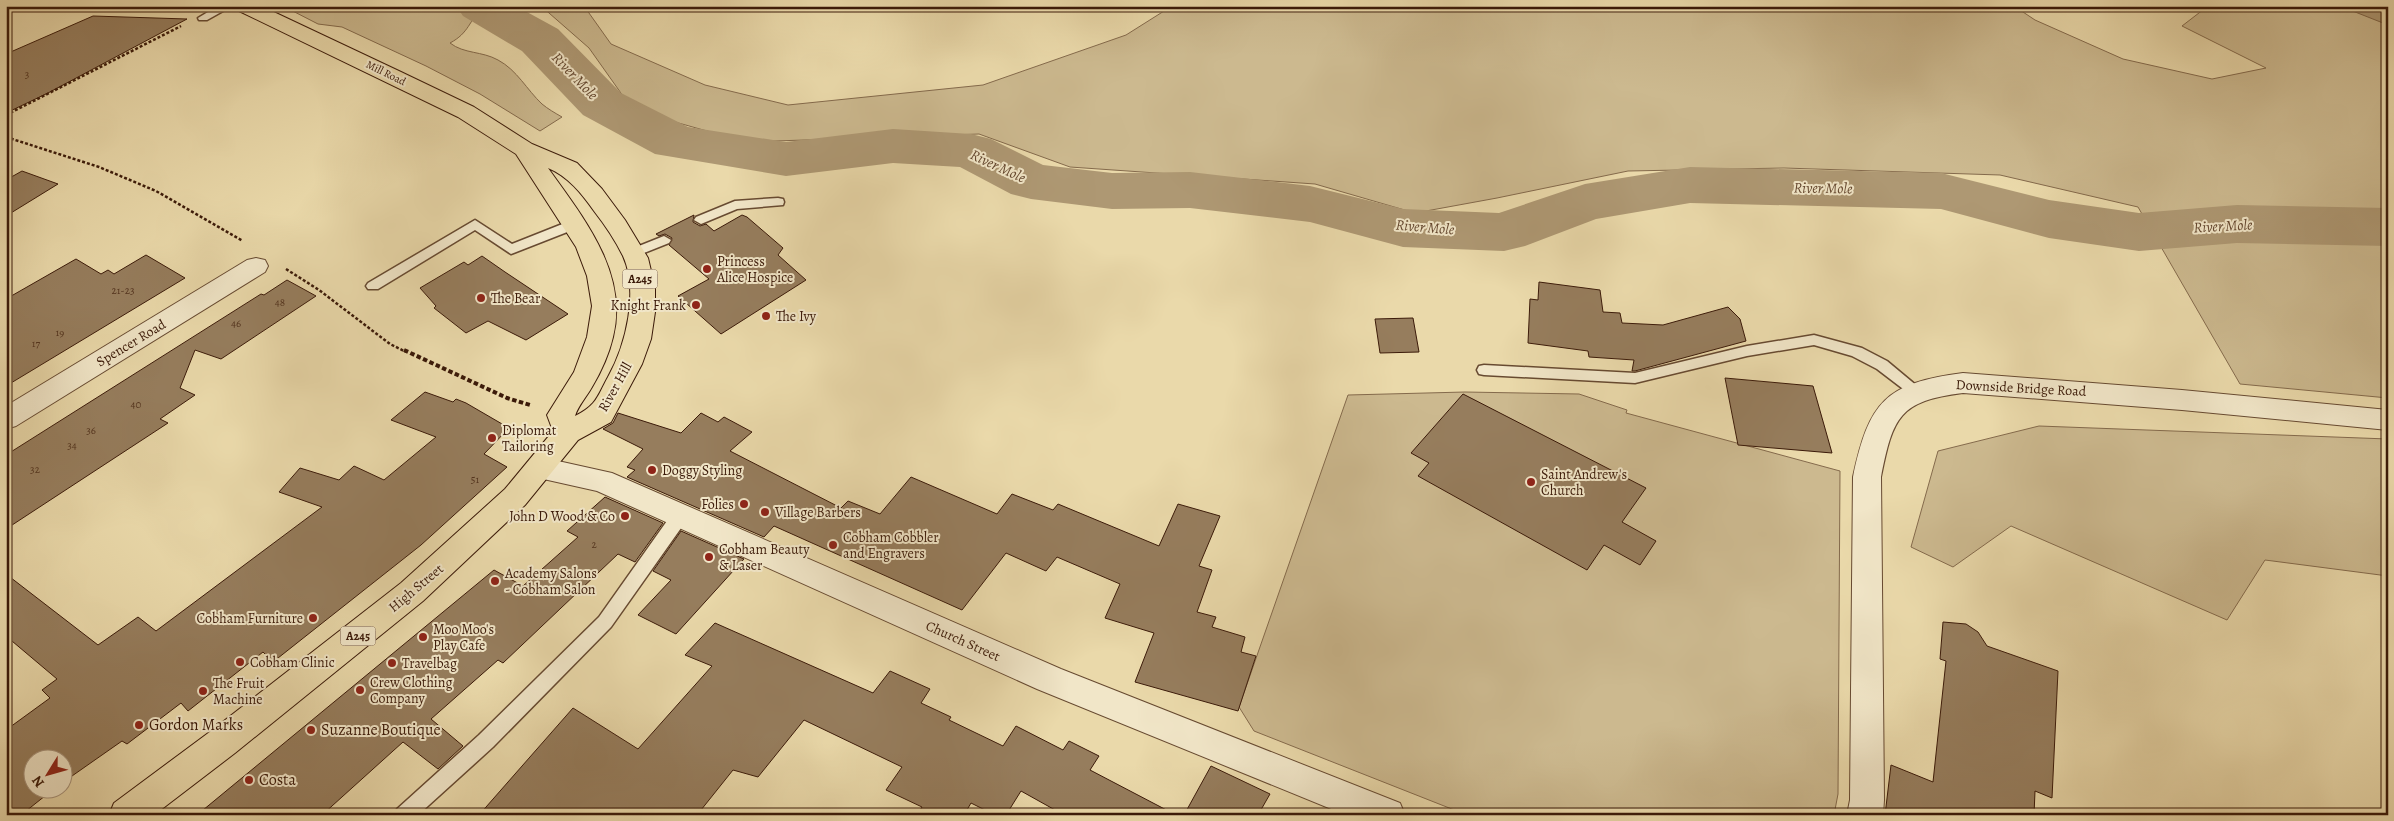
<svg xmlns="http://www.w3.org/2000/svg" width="2394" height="821" font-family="Alegreya,serif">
<rect width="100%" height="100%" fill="#ead9aa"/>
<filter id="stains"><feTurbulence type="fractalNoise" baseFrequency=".004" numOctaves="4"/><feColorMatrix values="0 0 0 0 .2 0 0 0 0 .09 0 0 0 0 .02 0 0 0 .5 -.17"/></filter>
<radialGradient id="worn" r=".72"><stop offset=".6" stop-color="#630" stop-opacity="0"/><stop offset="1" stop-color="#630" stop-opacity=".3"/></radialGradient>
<g fill="#ccb98f" stroke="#846a4c">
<path d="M283,6H483C469,21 469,33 450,43C464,54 482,51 498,60C517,70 527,90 542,104C548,109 555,113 562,117L540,131L480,94L426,66L342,27L318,24Z"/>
<polygon points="541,6 584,6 611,44 705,85 788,105 983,85 1126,35 1172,6 2014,6 2035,20 2123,59 2212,79 2266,68 2182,26 2208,6 2388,6 2388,398 2240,384 2138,207 2000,175 1784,168 1628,171 1497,198 1415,213 1315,184 1070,167 979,134 746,142 675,122 623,96 589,48"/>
<polygon points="1465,392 1579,394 1627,410 1626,413 1840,471 1838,794 1834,815 1467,815 1254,731 1239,707 1348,395"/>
<polygon points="2039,426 2388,439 2388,576 2265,560 2227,620 2011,526 1953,567 1911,547 1938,451"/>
</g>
<polygon fill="#ae9873" stroke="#806649" points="2340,6 2388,6 2388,22 2383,23"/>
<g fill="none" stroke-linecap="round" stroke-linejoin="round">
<polygon fill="#ae9873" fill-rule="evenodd" points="456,6 516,6 558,29 621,93 688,127 786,142 893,129 971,134 991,139 1043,165 1112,173 1190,172 1310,186 1403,209 1499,213 1585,184 1690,167 1941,173 2049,200 2139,213 2237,205 2388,208 2388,246 2237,243 2139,251 2049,238 1941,209 1690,203 1596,219 1525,246 1504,251 1403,247 1310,222 1190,208 1112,209 1031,199 1011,194 960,167 893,163 786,176 655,154 583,115 522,51 463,16"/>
</g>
<g fill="#967d5d" stroke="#3b1a09">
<polygon points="93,16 187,19 48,93 6,113 6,54"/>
<polygon points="22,171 58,184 6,216 6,180"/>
<polygon points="694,215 693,222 700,226 706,224 714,231 742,215 747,217 783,248 778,255 806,280 721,334 678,296 709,279 669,245 672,238 665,234 659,236 656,234"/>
<polygon points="146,255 185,278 6,386 6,299 76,259 101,274 108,270 114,274"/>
<polygon points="482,256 505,272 568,314 526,340 488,321 466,333 434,308 436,306 420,288 464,262 468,265"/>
<polygon points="287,280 316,296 221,359 195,350 180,388 195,395 160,419 168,423 6,529 6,455 261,294 264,295"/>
<polygon points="1539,282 1600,290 1603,312 1620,313 1622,323 1663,325 1728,307 1740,319 1746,341 1635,371 1632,371 1634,360 1589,357 1588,351 1528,343 1530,299 1538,300"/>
<polygon points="1413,318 1419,352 1380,353 1375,319"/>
<polygon points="1725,378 1813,386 1832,453 1738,445"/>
<polygon points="425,392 453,402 456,399 466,403 509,428 484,454 507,467 421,545 273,662 263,652 188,711 181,703 127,744 122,741 62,783 62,758 32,758 32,788 55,788 21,815 6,815 6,730 50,698 42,690 57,679 6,636 6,574 98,645 138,617 156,631 322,507 279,492 300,468 339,480 354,466 384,480 436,437 391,420"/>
<polygon points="1463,394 1646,488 1622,522 1656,541 1640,565 1604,545 1587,570 1418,476 1429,463 1411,453"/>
<polygon points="618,413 681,433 701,413 718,422 724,417 752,432 730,451 841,508 848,501 880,514 911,477 997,514 1012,494 1053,510 1058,504 1159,546 1178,504 1220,516 1199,566 1212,570 1197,612 1216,617 1212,627 1245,637 1241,652 1256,656 1238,711 1135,682 1154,633 1105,618 1120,584 1057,557 1046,571 1006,553 962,610 774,526 764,537 627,477 635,470 627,467 643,449 603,429 613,423"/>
<polygon points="605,497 663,523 635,562 618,554 503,663 498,660 431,719 463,746 438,769 403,742 322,815 197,815 494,570 523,586 578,537 567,531"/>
<polygon points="681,531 744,559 676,634 638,615 671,580 653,571"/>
<polygon points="1943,622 1966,624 1978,632 1987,646 2058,671 2052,798 2035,791 2034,815 1885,815 1891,765 1933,782 1946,661 1940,659"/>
<polygon points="715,623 873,693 890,671 930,689 921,703 951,717 949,720 1003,746 1016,726 1063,750 1069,741 1099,756 1090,770 1176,815 1064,815 1021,791 1006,815 995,815 971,803 964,815 917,815 922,807 886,790 902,767 804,720 758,777 733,770 697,815 479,815 573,708 638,749 712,666 685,655"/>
<polygon points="1211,766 1270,794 1258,815 1184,815"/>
</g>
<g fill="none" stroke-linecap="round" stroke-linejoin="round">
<g stroke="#674a31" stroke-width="3">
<g id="service">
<polygon points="218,6 232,6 207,20 199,20 198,18"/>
<polygon points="778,198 783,199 784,202 783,205 737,209 701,224 694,220 696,217 735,201"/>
<polygon points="475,220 512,244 570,221 580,221 582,224 580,227 511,254 475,230 378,289 368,289 366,286 368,283"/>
<polygon points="664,236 671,240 669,243 634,257 627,253 629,250"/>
<polygon points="1814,335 1862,348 1887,361 1923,391 1921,395 1911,395 1877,369 1852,356 1814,345 1747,356 1635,383 1484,375 1479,374 1477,370 1479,366 1484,365 1635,373 1747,346"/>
<polygon points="680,510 686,511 688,516 686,521 611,627 493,747 418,815 395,815 397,809 479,735 599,617 674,511"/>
</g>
</g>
<g stroke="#674a31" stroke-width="2">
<g id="minor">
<polygon points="256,258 265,260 268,266 265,272 16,426 6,429 6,406 247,260"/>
<polygon points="540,457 612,473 1061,669 1400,803 1405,815 1346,815 1037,689 597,491 530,476 526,468 530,460"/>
</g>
</g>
<g stroke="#674a31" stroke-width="2">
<path id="tertiary" d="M1963,373L2182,390L2388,410V430L2182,410L1963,393C1899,401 1893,417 1881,477L1884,800L1883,815H1847L1850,800L1853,477C1869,402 1885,383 1963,373Z"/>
</g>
<g stroke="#3b1a09" stroke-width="2">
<path id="primary" d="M234,6H261L401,72L474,107L532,144L577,163L602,189L625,220L648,258L655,288V312L651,339L642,364L611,422L578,440L525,505L423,601L235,753L154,815H109L114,803L211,731L401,583L505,489L553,431L547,415L574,372L587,337L592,306L587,276L576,247L516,154L458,117L237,10ZM548,168C568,176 582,194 594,211C605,225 615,240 623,256C639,291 626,345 608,377C597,397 597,405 575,416C578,406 587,396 592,387C601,372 609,354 613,337C629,273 583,217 548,168Z"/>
</g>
<g stroke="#3b1a09" stroke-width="2.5" stroke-dasharray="3 2" stroke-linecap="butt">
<polyline points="6,115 181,26"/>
<polyline points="6,137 99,167 156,191 243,241"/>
<polyline points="286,269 319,290 390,344 406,352"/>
</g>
<polyline stroke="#3b1a09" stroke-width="4" stroke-dasharray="4.5 2.5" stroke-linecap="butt" points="404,350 507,398 530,405"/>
<use href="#service" fill="#f1e6c8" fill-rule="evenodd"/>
<use href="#minor" fill="#f1e6c8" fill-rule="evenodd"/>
<use href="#tertiary" fill="#f1e6c8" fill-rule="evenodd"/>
<use href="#primary" fill="#ead9aa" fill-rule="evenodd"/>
</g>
<g fill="#8f2418" stroke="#f1e6c8" stroke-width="2">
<circle cx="707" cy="269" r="5"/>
<circle cx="481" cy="298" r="5"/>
<circle cx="696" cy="305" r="5"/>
<circle cx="766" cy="316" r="5"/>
<circle cx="492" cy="438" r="5"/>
<circle cx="652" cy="470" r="5"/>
<circle cx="1531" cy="482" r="5"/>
<circle cx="744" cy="504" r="5"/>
<circle cx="765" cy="512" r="5"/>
<circle cx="625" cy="516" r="5"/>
<circle cx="833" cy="545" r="5"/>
<circle cx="709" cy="557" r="5"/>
<circle cx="495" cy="581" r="5"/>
<circle cx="313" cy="618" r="5"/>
<circle cx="423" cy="637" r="5"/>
<circle cx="240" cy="662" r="5"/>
<circle cx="392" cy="663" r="5"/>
<circle cx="360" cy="690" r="5"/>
<circle cx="203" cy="691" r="5"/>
<circle cx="139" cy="725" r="5"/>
<circle cx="311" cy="730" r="5"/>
<circle cx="249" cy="780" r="5"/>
</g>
<g text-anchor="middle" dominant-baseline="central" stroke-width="4" stroke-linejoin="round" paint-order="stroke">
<g font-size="11" fill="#3b1a09" stroke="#f1e6c8">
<text transform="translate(386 73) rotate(26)">Mill Road</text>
</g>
<g font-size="11" fill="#52331e">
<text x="27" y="74">3</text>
<text x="123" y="290">21-23</text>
<text x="280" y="302">48</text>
<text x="236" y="323">46</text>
<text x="60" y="332">19</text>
<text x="36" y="343">17</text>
<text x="136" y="404">40</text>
<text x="91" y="430">36</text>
<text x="72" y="445">34</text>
<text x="35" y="469">32</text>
<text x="475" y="479">51</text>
<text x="594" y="544">2</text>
</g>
<g fill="#f1e6c8" stroke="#725742" stroke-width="1">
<rect x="622.5" y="269.5" width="35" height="19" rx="4"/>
<rect x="340.5" y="626.5" width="35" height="19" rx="4"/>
</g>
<g font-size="12" font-weight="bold" fill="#3b1a09">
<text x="640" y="279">A245</text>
<text x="358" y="636">A245</text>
</g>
<g font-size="14" fill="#3b1a09" stroke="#f1e6c8" text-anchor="start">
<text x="717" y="261">Princess<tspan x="717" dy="16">Alice Hospice</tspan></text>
<text x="491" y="298">The Bear</text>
<text x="686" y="305" text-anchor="end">Knight Frank</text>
<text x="776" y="316">The Ivy</text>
<text x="502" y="430">Diplomat<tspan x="502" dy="16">Tailoring</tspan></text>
<text x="662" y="470">Doggy Styling</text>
<text x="1541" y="474">Saint Andrew's<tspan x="1541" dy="16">Church</tspan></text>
<text x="734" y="504" text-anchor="end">Folies</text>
<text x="775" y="512">Village Barbers</text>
<text x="615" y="516" text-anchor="end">John D Wood &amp; Co</text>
<text x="843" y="537">Cobham Cobbler<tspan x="843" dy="16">and Engravers</tspan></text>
<text x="719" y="549">Cobham Beauty<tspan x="719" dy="16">&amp; Laser</tspan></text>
<text x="505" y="573">Academy Salons<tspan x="505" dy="16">- Cobham Salon</tspan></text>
<text x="303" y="618" text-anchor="end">Cobham Furniture</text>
<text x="433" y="629">Moo Moo's<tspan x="433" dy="16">Play Cafe</tspan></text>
<text x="250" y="662">Cobham Clinic</text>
<text x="402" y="663">Travelbag</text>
<text x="370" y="682">Crew Clothing<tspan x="370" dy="16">Company</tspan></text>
<text x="213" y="683">The Fruit<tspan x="213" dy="16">Machine</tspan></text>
</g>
<g font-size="14" fill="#3b1a09" stroke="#f1e6c8">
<text transform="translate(131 343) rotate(-31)">Spencer Road</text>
<text transform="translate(615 387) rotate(-61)">River Hill</text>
<text transform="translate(2021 388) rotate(3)">Downside Bridge Road</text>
<text transform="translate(416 588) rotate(-40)">High Street</text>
<text transform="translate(963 641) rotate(24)">Church Street</text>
</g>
<g font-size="15" font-style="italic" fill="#63462e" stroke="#f1e6c8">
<text transform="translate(575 76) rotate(46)">River Mole</text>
<text transform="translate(998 166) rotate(25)">River Mole</text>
<text transform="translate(1823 188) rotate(1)">River Mole</text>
<text transform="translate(2223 226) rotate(-3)">River Mole</text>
<text transform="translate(1425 227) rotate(5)">River Mole</text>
</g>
<g font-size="16" fill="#3b1a09" stroke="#f1e6c8" text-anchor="start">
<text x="149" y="725">Gordon Marks</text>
<text x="321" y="730">Suzanne Boutique</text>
<text x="259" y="780">Costa</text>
</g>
</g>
<rect width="2394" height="821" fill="none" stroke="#ead9aa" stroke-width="25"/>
<rect x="8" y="8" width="2379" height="806" fill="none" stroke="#3b1a09" stroke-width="2.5"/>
<rect x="12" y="12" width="2369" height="796" fill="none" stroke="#3b1a09"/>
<g transform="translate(48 774) rotate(233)"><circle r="24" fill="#f1e6c8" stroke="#a8947c"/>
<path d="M0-4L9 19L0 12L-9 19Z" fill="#8f2418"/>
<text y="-8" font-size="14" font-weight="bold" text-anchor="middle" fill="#3b1a09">N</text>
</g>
<rect width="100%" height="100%" filter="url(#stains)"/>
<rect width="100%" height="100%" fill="url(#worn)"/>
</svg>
